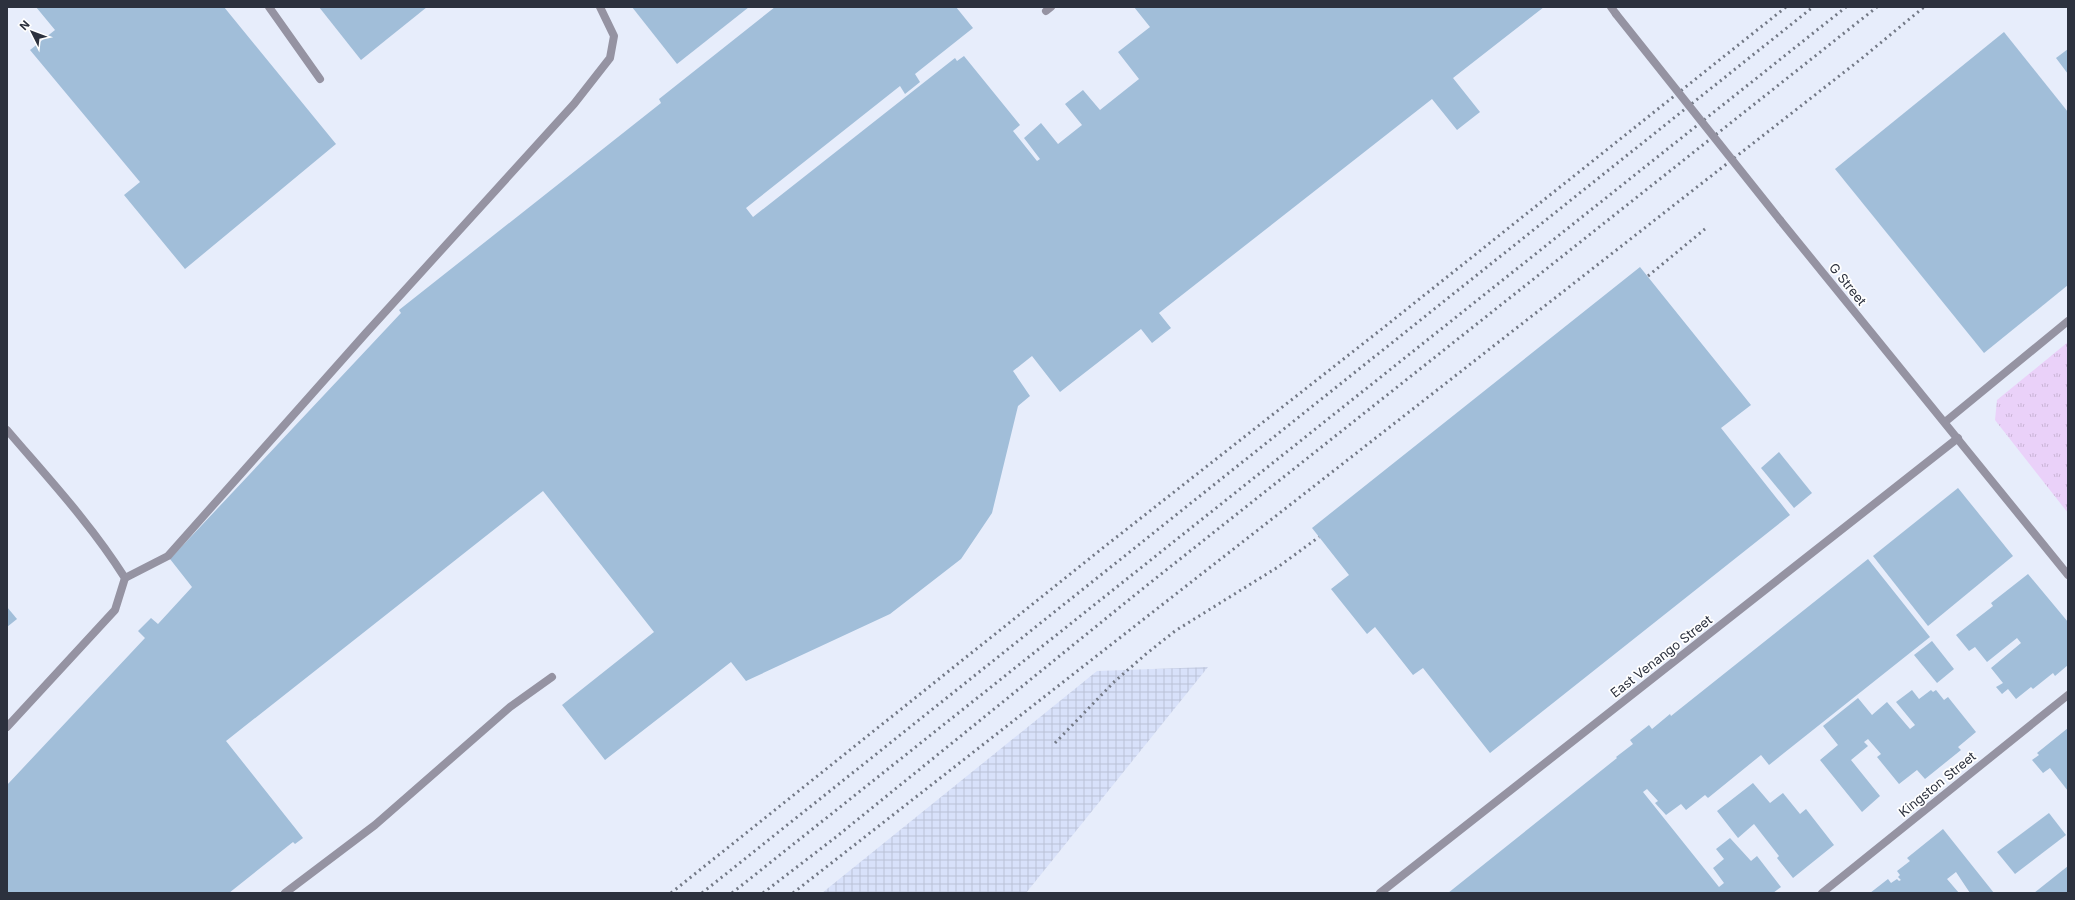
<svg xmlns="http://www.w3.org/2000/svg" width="2075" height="900" font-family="Inter,sans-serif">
<defs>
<pattern id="industrial-grid" width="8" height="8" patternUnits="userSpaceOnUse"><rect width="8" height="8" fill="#d8e1fa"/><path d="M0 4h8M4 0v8" fill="none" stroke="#bac2d7"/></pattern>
<pattern id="park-tufts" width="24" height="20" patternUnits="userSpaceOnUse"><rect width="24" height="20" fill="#ead1f9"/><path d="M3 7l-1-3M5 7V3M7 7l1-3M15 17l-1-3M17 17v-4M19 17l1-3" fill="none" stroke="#c9b4d6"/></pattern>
</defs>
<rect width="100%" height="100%" fill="#e7edfb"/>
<polygon fill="url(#industrial-grid)" points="1208,667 1026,893 822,893 1097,671"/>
<polygon fill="url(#park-tufts)" points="2068,342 2068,513 1995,420 1997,400"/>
<g fill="#a1bed9">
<polygon points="36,7 224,7 336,144 185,269 124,195 140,182 30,50 55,30"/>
<polygon points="319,7 427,7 361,60"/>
<polygon points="632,7 749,7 677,64"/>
<polygon points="775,7 956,7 973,28 915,74 920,82 905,94 900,86 746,208 753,217 955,58 957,61 964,56 1020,125 1013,131 1037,161 1040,159 1024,138 1041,123 1058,144 1082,125 1065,104 1083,90 1100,110 1139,79 1118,52 1150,27 1134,7 1544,7 1453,78 1480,112 1457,130 1432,99 1159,313 1171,328 1152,343 1141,329 1060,392 1032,356 1013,371 1030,396 1018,406 992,513 961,559 890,614 746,681 731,662 605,760 562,705 654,632 543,491 226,741 303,838 295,844 293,842 229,893 7,893 7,785 145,638 138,631 151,618 158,624 192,587 170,559 401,313 399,310 661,103 659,99"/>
<polygon points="2004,32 2068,112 2068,285 1984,353 1835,169"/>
<polygon points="2068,49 2068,74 2056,58"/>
<polygon points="1640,267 1751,405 1721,428 1790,515 1490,753 1423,668 1413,675 1375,627 1367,634 1331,589 1349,575 1312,528"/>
<polygon points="1779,452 1812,493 1794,508 1761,468"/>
<polygon points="1958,488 2013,556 1928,626 1873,556"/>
<polygon points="1868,559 1930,637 1769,765 1761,755 1708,798 1705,795 1686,810 1681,804 1666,815 1655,803 1658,801 1647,789 1643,792 1719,887 1724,883 1713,868 1724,859 1716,849 1730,838 1751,861 1757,856 1781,887 1773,893 1448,893 1617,758 1616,757 1633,744 1630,740 1649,725 1652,729 1670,714 1671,716"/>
<polygon points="2028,574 2068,622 2068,665 2055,676 2053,673 2033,689 2031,687 2016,699 2008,689 2002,694 1996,687 2003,683 1991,668 2021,643 2017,638 1987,662 1975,647 1969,651 1956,635 1993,606 1991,603"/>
<polygon points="7,607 17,619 7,627"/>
<polygon points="1932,641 1954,669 1937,683 1914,655"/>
<polygon points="1912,690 1919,699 1931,690 1933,692 1936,690 1944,700 1948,697 1976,732 1958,747 1961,750 1925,779 1917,770 1899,784 1877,757 1881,754 1868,739 1864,742 1868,746 1851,760 1880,796 1862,812 1820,760 1838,745 1823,726 1858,698 1872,715 1887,702 1910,729 1915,725 1896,702"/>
<polygon points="2068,728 2068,791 2050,768 2043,773 2032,760 2039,755 2037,753"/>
<polygon points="1753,783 1770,803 1783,793 1800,814 1806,809 1834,845 1793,878 1777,858 1779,856 1754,824 1738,838 1717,811"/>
<polygon points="2049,813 2066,835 2015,874 1997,852"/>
<polygon points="1943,829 1994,893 1970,893 1956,872 1947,879 1959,893 1870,893 1888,879 1891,883 1897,879 1899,881 1901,880 1898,877 1900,875 1897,871 1910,861 1907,858"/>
<polygon points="2068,866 2068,893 2034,893"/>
</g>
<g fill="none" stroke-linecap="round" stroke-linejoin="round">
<g stroke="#9593a2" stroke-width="8">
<polyline points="269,7 320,79"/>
<polyline points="1046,11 1051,7"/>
<polyline points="1945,422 2068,321"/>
<path d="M7,430C48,478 91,524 125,578L115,610L7,727"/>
<polyline points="125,578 168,556 366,333 574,104 610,58 614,36 600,7"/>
<polyline points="285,893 375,825 510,707 552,677"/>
</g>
<g stroke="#9593a2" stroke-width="8">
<polyline points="1611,7 1616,14"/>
<polyline points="1780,220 2068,575"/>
<polyline points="1380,893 1958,438"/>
<polyline points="1822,893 2068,695"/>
</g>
<g stroke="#727885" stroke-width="3" stroke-dasharray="2 4" stroke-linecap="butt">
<polyline points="1648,276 1705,229"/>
<polyline points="1055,743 1114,682 1146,654 1175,631 1278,567 1319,537"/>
<polyline points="671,893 1104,547 1383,328 1786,7"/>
<polyline points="702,893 1813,7"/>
<polyline points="732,893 1846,7"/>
<polyline points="763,893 836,837 1146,586 1877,7"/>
<polyline points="793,893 1861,59 1924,7"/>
</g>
<polyline stroke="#9593a2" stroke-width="8" points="1616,14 1780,220"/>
</g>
<g text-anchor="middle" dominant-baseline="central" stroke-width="3.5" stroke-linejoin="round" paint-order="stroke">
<g font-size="13" fill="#2c313e" stroke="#fff">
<text transform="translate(1848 284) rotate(51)">G Street</text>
<text transform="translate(1661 656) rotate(-38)">East Venango Street</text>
<text transform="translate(1937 784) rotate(-39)">Kingston Street</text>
</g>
</g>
<rect width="2075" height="900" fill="none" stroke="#2c313e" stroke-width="16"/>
<g transform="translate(32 32) rotate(312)" stroke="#ffffff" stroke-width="3" paint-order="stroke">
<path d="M0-3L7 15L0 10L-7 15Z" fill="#2c313e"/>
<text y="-6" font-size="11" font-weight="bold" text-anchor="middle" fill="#2c313e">N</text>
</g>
</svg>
